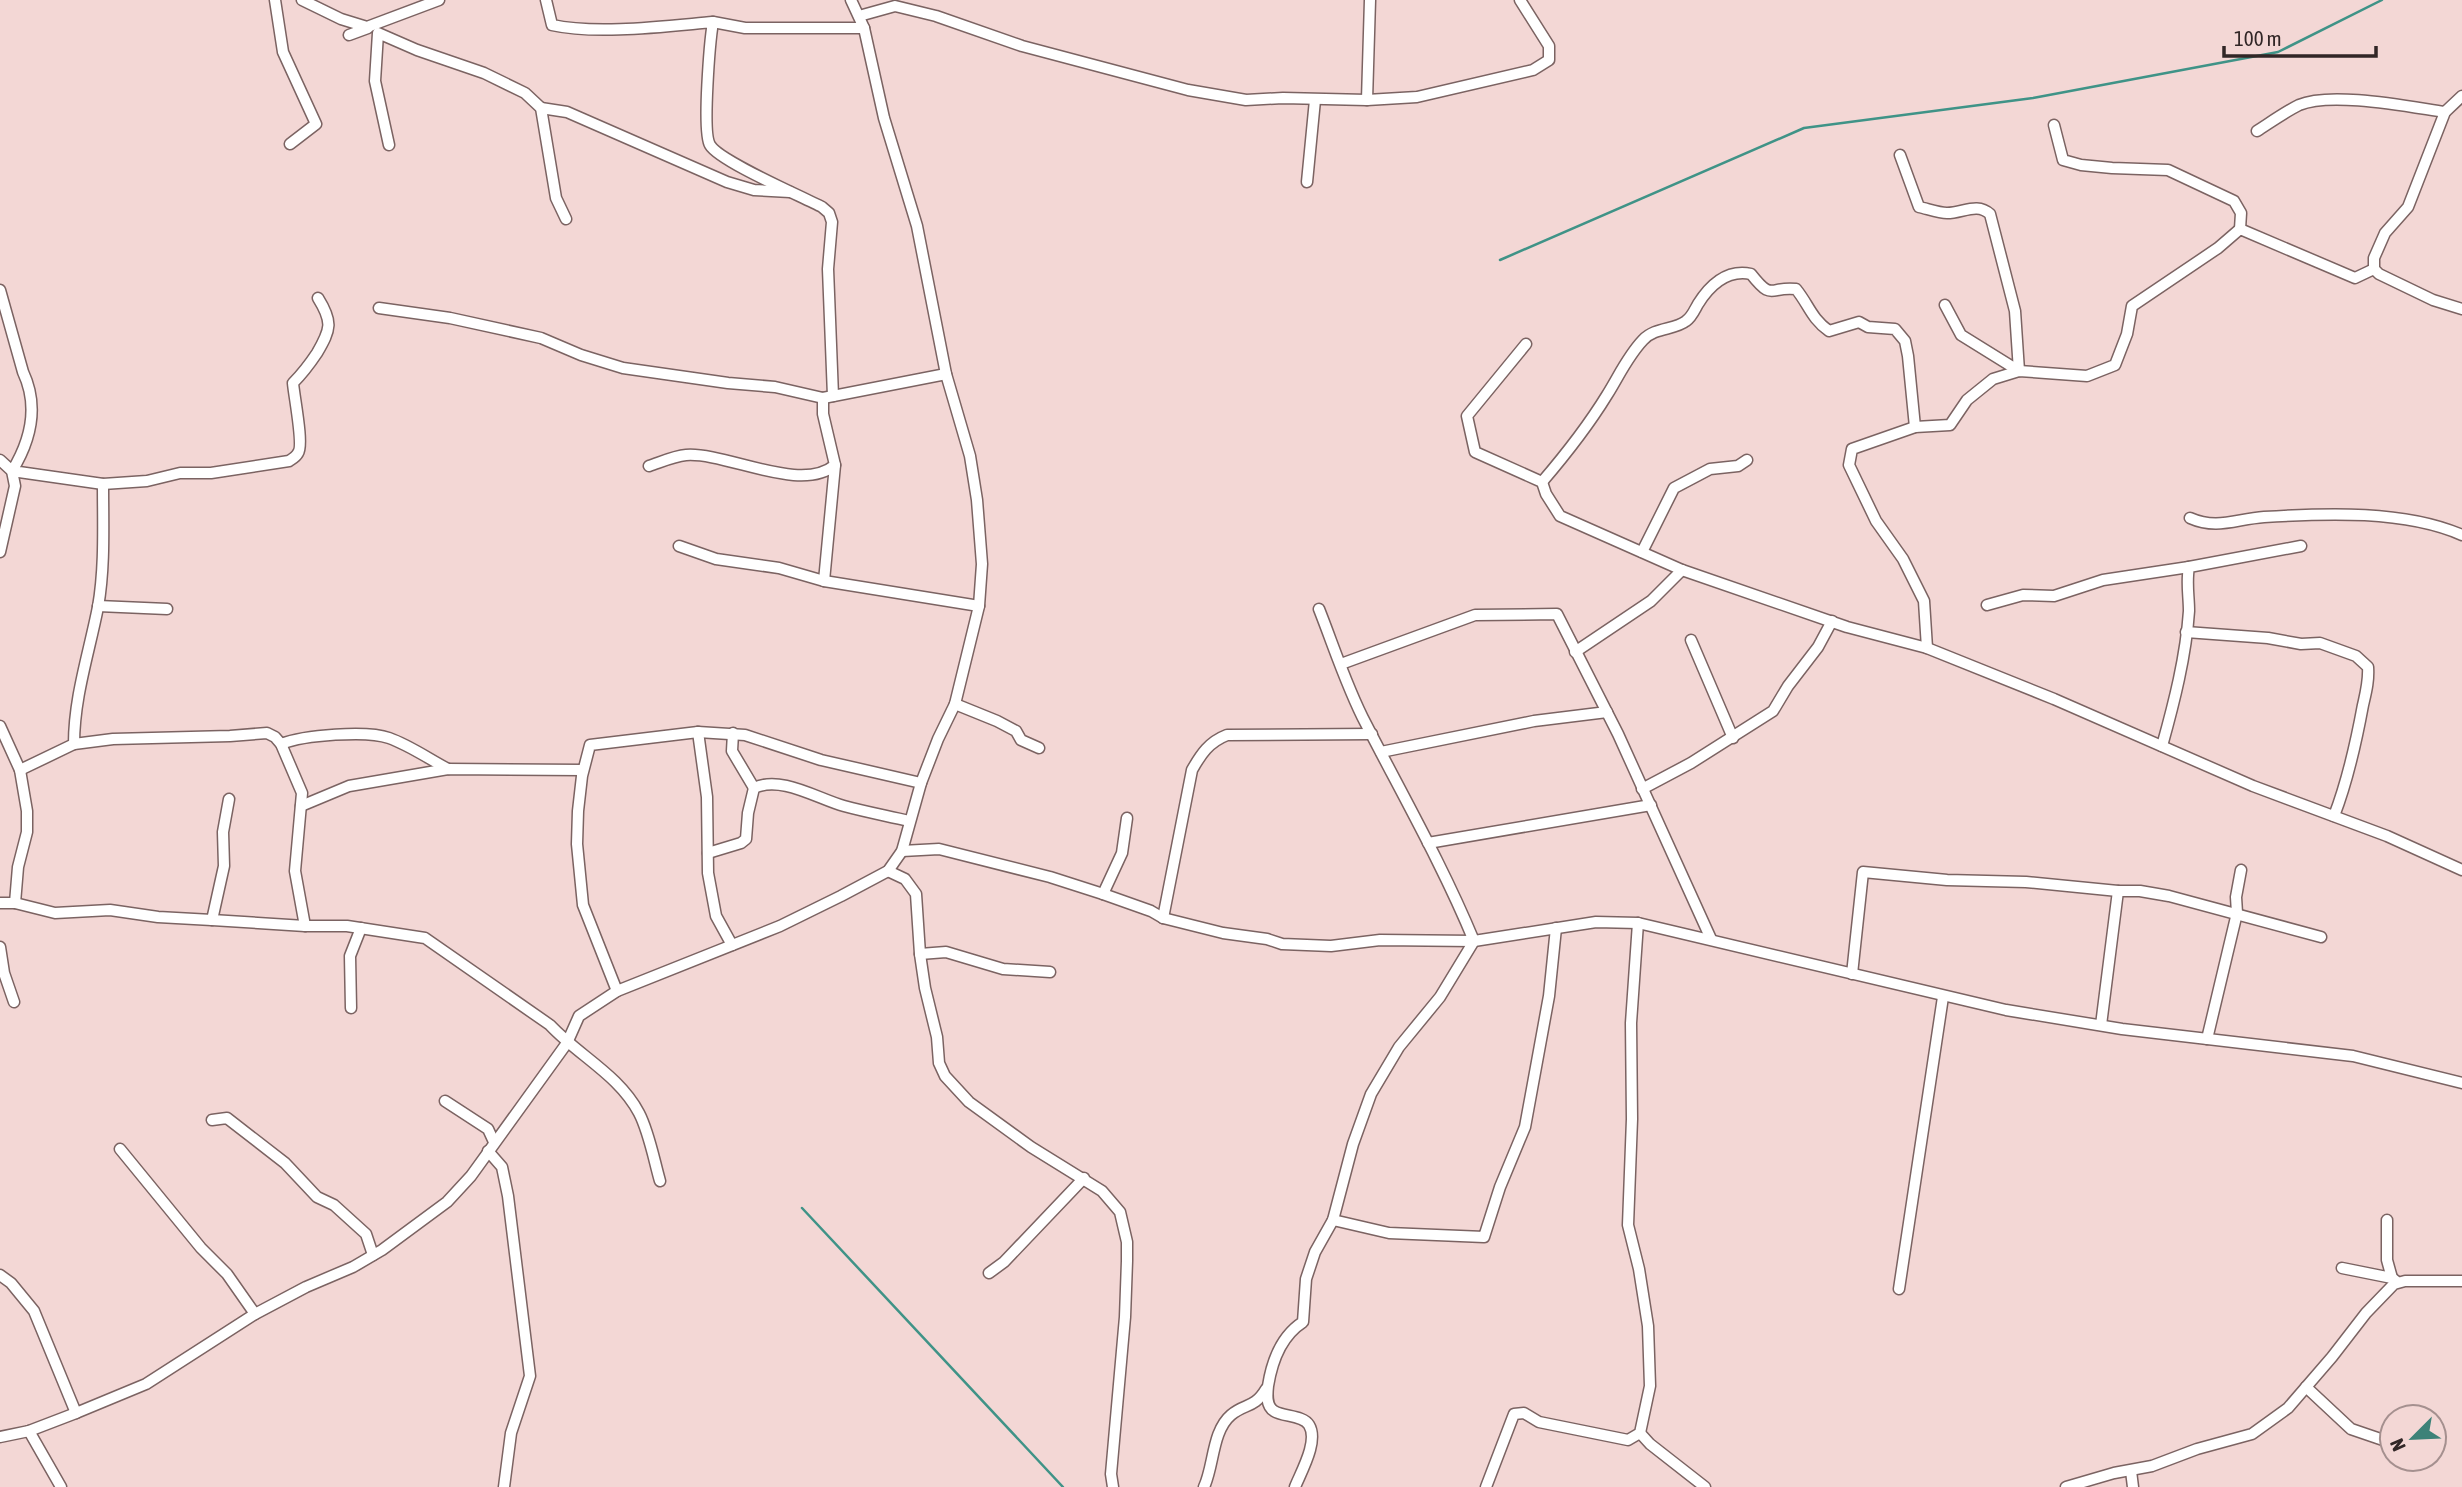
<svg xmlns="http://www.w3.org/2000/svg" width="2462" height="1487" font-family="'Asap Condensed',sans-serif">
<rect width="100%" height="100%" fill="#f3d7d5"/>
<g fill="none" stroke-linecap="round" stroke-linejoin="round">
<g stroke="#3f9387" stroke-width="2.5">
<polyline points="1500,260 1804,128 2033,98 2278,52 2382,0"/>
<polyline points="802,1208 1063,1487"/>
</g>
<g stroke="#7b6362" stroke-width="13">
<g id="street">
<polyline points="275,0 283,52 316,124 290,144"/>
<polyline points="302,0 341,19 367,27 439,0"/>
<path d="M546,0L552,25C597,35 667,26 713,22C710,40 702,132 710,145C719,161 801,196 822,207L829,213L832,222L828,269L833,396"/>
<polyline points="859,16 895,6 936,16 1022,46 1188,90 1246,100 1283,98 1367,100 1417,97 1533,70 1549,60 1549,46 1520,0"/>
<polyline points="713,22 745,28 864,28"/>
<polyline points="349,35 368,28"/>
<polyline points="2462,96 2445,112 2408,207 2385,233 2374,258 2374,269 2379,274 2433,300 2462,309"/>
<polyline points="1367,100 1370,0"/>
<polyline points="541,108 567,112 727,182 754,190 790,192"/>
<polyline points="2054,125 2063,160 2081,165 2112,168 2168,170 2234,201 2241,213 2240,229"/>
<path d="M2257,131C2271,122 2285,112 2299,105C2331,91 2410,107 2445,112"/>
<polyline points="389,145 375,81 378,33 417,50 484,73 525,93 541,108 556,198 566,219"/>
<path d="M1900,155L1919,207C1928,209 1939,213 1947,213C1963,213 1977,202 1990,214L2015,311L2019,371L1961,335L1945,305"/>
<polyline points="1307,182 1315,100"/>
<path d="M0,290L23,372C39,406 31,440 12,471L103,484L147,481L180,473H211L289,461C292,459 296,457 298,453C304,445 294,396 293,383C303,373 309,365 317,353C331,329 333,322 318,298"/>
<polyline points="379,308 450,318 541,338 581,355 623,368 728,383 775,387 823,398"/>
<polyline points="1526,344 1467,416 1475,452 1542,482 1546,494 1560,516 1682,570 1847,627 1927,648 2054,699 2253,786 2387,836 2462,870"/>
<polyline points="0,460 12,471 15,486 0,552"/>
<path d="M649,466C661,462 674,456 686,455C727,452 801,494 835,465L823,414V398L946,374"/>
<path d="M1542,482C1566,454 1588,426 1607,395C1619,376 1627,357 1643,340C1655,327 1675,330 1686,321C1692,317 1695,309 1698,304C1710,285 1727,269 1751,274C1773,302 1769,286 1796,289C1809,305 1811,318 1829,331L1859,322L1868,327L1895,329L1905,341L1908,356L1915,427"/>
<path d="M2190,518C2217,530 2236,519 2264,517C2326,513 2405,510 2462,535"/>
<polyline points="679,546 716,559 779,568 824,581 979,606"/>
<polyline points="1642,552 1674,488 1710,469 1738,466 1747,460"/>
<polyline points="824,581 835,465"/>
<polyline points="1987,605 2023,595 2054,596 2103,580 2189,567"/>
<polyline points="98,606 167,609"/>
<path d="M2186,632L2268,638L2301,644L2320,643L2356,656L2368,667C2369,681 2366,692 2363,705C2356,743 2348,780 2334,816"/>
<polyline points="1691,640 1733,738"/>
<polyline points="1927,648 1924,601 1903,559 1876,521 1849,465 1852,449 1915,427 1950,425 1967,400 1993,379 2019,371 2087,376 2115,365 2127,334 2132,306 2218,248 2240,229 2355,278 2374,269"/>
<polyline points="1575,652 1651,601 1682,570"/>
<polyline points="1341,664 1475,615 1557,614 1618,734 1711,939"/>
<polyline points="955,704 997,721 1016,731 1021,740 1039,748"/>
<polyline points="0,726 20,770 27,811 27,832 18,867 15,903"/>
<polyline points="698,732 707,797 708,873 716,916 732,945"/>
<polyline points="733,733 732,751 754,788"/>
<polyline points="74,744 113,739 230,736 267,733 275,737 281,744 302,793 295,871 305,926"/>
<path d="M281,744C304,735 367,730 389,738C409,745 429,759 448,769"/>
<path d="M2162,746C2174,703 2186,656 2189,611C2189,596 2186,582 2189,567L2301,546"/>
<polyline points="1381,752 1534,721 1607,712"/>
<path d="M20,770L74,744C74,697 89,653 98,607C105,567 103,525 103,484"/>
<polyline points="1642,789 1691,763 1773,711 1788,686 1818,647 1832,621"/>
<polyline points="301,806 349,786 448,769 583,770"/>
<polyline points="1428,843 1651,805"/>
<polyline points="902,851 939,849 1050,877 1103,894 1151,911 1163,918 1223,933 1267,939 1282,944 1331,946 1380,940 1474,941 1596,922 1638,923 2006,1010 2122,1029 2353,1056 2462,1083"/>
<path d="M708,853L741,843L746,839L748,813L754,788C781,775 818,799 844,806C866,812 888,816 909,821"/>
<polyline points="888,871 905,879 916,894 920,954 925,988 937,1037 939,1063 945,1076 969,1102 1031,1147 1102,1191 1120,1212 1127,1242 1127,1261 1125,1317 1111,1474 1113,1487"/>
<polyline points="1103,894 1122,853 1127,818"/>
<path d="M0,903H15L55,913L110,910L158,917L212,920L305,926H347L425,938L550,1025C579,1056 619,1075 639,1113C649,1132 654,1160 660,1181"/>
<path d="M1163,918L1192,770C1201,754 1209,742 1227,735L1372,734"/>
<polyline points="212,920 224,866 223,832 229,799"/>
<polyline points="0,947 4,973 14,1002"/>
<polyline points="920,954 946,952 1003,969 1050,972"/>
<polyline points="1852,974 1863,872 1947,880 2026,882 2118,891"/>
<polyline points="617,991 583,905 577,844 578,811 582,776 590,745 698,732 745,735 821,760 921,783"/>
<polyline points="351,1008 350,956 361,928"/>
<polyline points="2101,1025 2118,891 2140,891 2169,896 2321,937"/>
<polyline points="2207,1039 2237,913 2236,897 2241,870"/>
<polyline points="445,1101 488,1129 494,1142"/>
<polyline points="212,1120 227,1118 285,1163 317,1197 334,1205 366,1234 373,1255"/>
<polyline points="120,1149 201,1248 227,1274 255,1314"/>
<polyline points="488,1151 502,1167 508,1196 530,1376 511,1433 504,1487"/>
<polyline points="1333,1220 1389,1233 1484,1237 1500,1187 1525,1127 1549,996 1556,928"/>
<polyline points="2387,1220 2387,1260 2392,1278"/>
<polyline points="2342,1268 2392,1278 2396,1281"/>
<polyline points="989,1273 1004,1262 1084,1178"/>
<polyline points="0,1275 11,1283 34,1311 76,1413"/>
<polyline points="1899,1289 1943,997"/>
<polyline points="2306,1387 2351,1429 2392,1443"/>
<polyline points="29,1431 61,1487"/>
<polyline points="1640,1433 1650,1444 1705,1487"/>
<polyline points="0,1437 29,1431 76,1413 146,1384 255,1314 306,1287 353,1267 382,1250 447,1202 471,1176 567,1043 579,1016 617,991 780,926 841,896 888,871 902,851 921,783 938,739 955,704 979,606 982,564 977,500 970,456 946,374 917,226 884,118 864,28 851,0"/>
<polyline points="2131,1471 2133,1487"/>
<path d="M1204,1487C1214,1466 1212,1431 1231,1415C1245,1403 1254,1409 1266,1389"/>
<path d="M1295,1487C1301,1472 1319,1441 1309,1425C1303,1415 1283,1417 1274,1411C1266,1406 1267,1395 1268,1386C1272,1361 1281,1336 1303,1322L1306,1279L1315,1252L1333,1220L1353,1144L1371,1094L1399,1047L1440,997L1474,941C1443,866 1403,796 1366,724C1347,688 1334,647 1319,609"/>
<polyline points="1486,1487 1514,1414 1524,1413 1539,1422 1628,1440 1640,1433 1650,1386 1648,1326 1639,1269 1628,1225 1632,1119 1631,1023 1638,923"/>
<polyline points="2066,1487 2114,1473 2152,1466 2197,1449 2252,1434 2288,1408 2332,1357 2366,1313 2394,1284 2405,1281 2462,1281"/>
</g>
</g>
<use href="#street" stroke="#fff" stroke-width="10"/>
</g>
<g transform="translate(2413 1438) rotate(246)"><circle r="33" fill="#f3d7d5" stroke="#a5908f" stroke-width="2"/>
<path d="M0-5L12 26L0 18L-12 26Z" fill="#3d8278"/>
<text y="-10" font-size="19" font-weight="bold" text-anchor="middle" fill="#312626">N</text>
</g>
<path d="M2224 46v10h152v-10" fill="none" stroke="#312626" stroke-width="3.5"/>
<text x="2234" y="46" font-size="21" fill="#312626" stroke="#f3d7d5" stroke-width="5" paint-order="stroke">100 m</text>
</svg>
